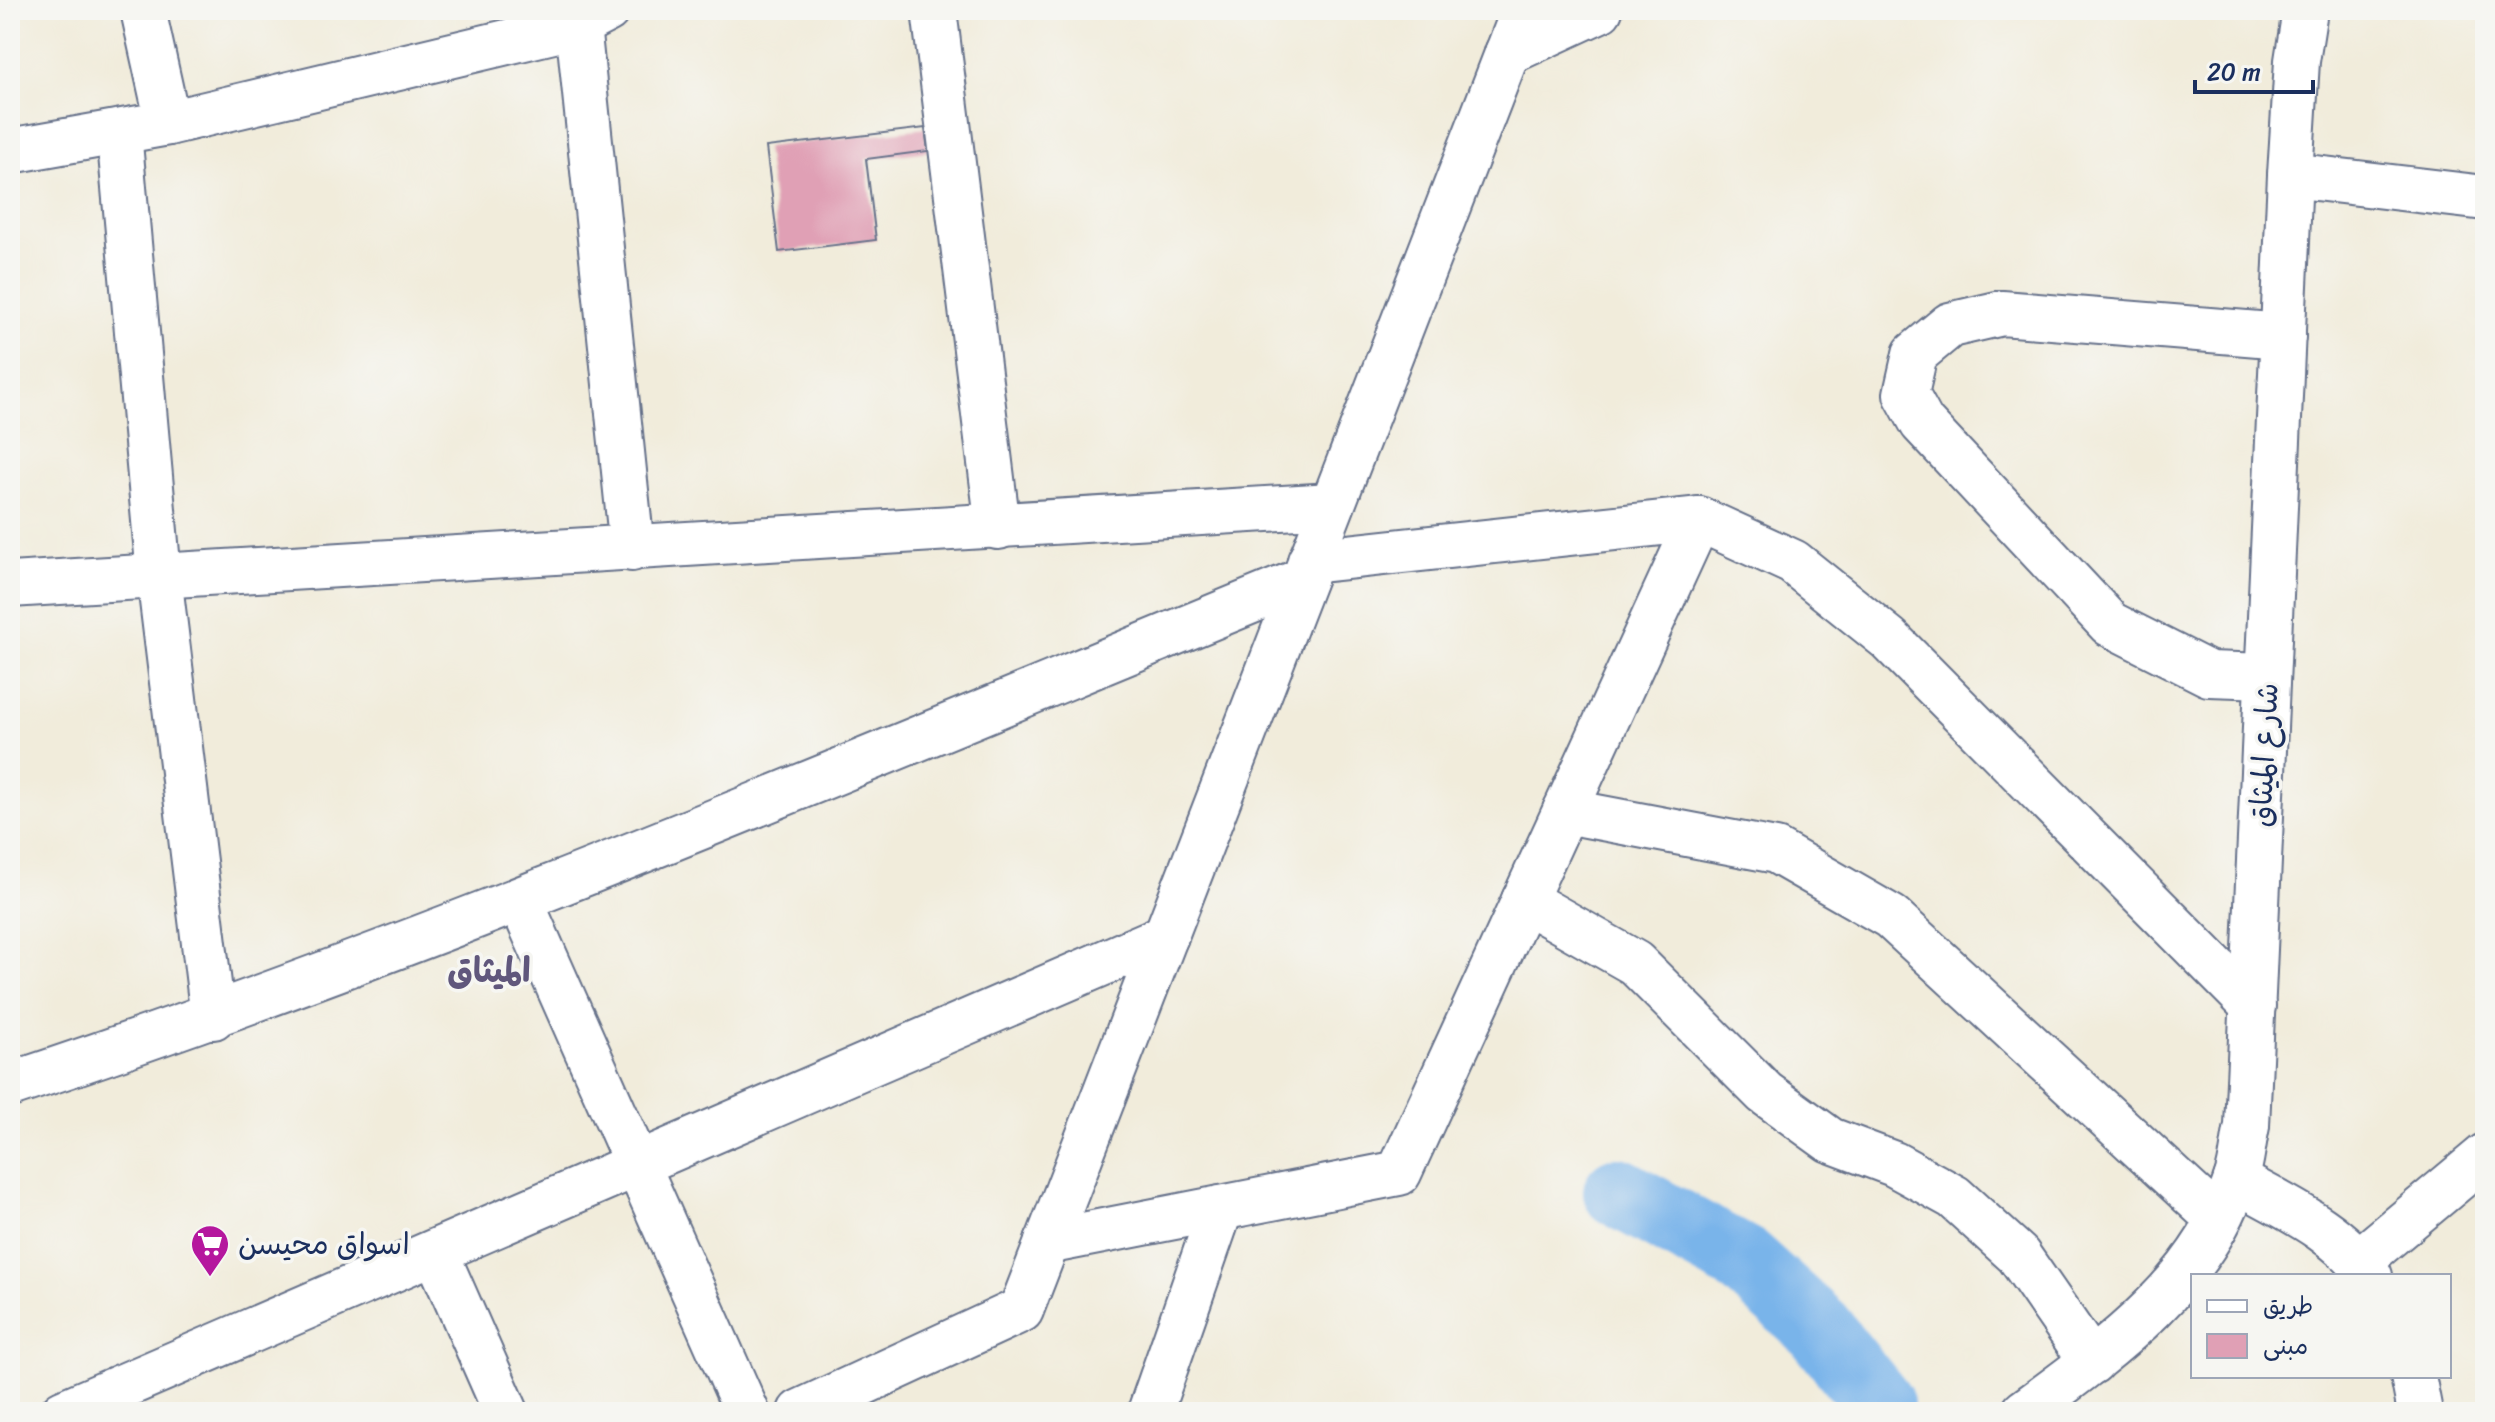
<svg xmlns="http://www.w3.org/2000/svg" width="2495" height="1422" font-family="Sriracha,'Playpen Sans Arabic',sans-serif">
<rect width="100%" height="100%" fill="#f6f6f2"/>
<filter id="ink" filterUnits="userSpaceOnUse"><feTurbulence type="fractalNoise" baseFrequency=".0125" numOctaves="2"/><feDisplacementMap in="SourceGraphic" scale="16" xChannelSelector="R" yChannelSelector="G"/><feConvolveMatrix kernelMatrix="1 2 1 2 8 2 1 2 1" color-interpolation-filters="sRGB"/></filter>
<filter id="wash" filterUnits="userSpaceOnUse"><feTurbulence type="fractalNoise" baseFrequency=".006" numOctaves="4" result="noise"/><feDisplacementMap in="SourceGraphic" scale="32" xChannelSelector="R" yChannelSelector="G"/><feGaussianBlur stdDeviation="1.8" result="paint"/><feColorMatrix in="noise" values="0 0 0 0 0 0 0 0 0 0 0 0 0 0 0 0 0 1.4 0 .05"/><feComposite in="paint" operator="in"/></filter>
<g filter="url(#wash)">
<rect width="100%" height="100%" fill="#f1ecdb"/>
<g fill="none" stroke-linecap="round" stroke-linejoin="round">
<polyline stroke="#79b4ea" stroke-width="70" points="1618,1192 1744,1261 1819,1329 1879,1404"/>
</g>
<g id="blocks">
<polygon fill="#e0a0b5" points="925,128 928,151 866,159 876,240 779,252 766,147"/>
</g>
</g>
<g filter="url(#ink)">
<use href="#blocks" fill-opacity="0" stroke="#66718a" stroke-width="2"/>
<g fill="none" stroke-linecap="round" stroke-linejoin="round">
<g stroke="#66718a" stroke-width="48">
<g id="minor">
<polyline points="143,10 168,123"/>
<polyline points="934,10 998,527"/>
<polyline points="578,25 632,549"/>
<polyline points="1507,53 1600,10"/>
<polyline points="119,132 159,576 213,1017"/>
<polyline points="2290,175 2485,198"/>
<polyline points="1699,519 1793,562 1889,639 2253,1006"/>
<polyline points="10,585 1332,505"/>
<polyline points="2267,676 2209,674 2110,624 1922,423 1906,394 1915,354 1950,325 2002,313 2283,336"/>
<polyline points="1565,811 1776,851 1891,917 2218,1219"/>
<polyline points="520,900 747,1412"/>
<polyline points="1524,900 1635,963 1765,1093 1830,1140 1894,1164 1954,1197 2018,1255 2092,1362"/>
<path d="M10,1085C449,939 875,755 1303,580"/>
<path d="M2236,1180C2284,1207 2338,1230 2370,1276"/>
<polyline points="1047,1242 1399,1173 1699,519 1310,561"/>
<polyline points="436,1253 506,1412"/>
<polyline points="2359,1261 2485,1156"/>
<polyline points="2413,1376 2420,1412"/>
<polyline points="63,1412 1166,936"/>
<polyline points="800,1412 1021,1310 1524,10"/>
<polyline points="1150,1412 1221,1208"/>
</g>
</g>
<g stroke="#66718a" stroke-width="48">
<g id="tertiary">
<polyline points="10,151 168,123 578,25 607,10"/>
<path d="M2024,1412C2107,1351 2202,1284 2236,1180C2242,1163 2243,1144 2247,1126L2290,175L2297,61L2305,10"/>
</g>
</g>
<use href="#minor" stroke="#fff" stroke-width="44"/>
<use href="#tertiary" stroke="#fff" stroke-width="44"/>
</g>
</g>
<defs>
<g id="supermarket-pin" transform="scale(2)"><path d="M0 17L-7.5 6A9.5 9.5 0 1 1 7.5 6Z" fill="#b5179e" stroke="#f6f6f2"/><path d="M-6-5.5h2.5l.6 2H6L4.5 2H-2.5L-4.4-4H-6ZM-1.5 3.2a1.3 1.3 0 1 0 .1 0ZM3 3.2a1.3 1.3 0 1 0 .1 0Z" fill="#fff"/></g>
</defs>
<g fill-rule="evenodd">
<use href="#supermarket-pin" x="210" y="1244"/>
</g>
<g text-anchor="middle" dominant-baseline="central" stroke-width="7" stroke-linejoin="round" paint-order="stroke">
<g font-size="30" fill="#1b2f5e" stroke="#f6f6f2">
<text transform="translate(2264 755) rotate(-87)">شارع الميثاق</text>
</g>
<g font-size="30" fill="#1b2f5e" stroke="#f6f6f2" text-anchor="start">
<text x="238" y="1244">اسواق محيسن</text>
</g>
<g font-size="34" font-weight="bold" fill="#60577c" stroke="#f6f6f2">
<text x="489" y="971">الميثاق</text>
</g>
</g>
<rect width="2495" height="1422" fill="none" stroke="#f6f6f2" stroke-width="40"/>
<rect x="2191" y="1274" width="260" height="104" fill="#f6f6f2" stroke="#9ea6b7" stroke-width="2"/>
<rect x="2207" y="1300" width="40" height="12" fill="#ffffff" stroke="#9ea6b7" stroke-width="2"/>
<text x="2263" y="1314" font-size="24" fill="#1b2f5e">طريق</text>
<rect x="2207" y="1334" width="40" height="24" fill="#e0a0b5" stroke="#9ea6b7" stroke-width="2"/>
<text x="2263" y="1354" font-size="24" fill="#1b2f5e">مبنى</text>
<path d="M2195 80v12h118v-12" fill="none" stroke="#1b2f5e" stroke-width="4"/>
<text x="2207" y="80" font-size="24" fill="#1b2f5e" stroke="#f6f6f2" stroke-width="6" paint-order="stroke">20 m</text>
</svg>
